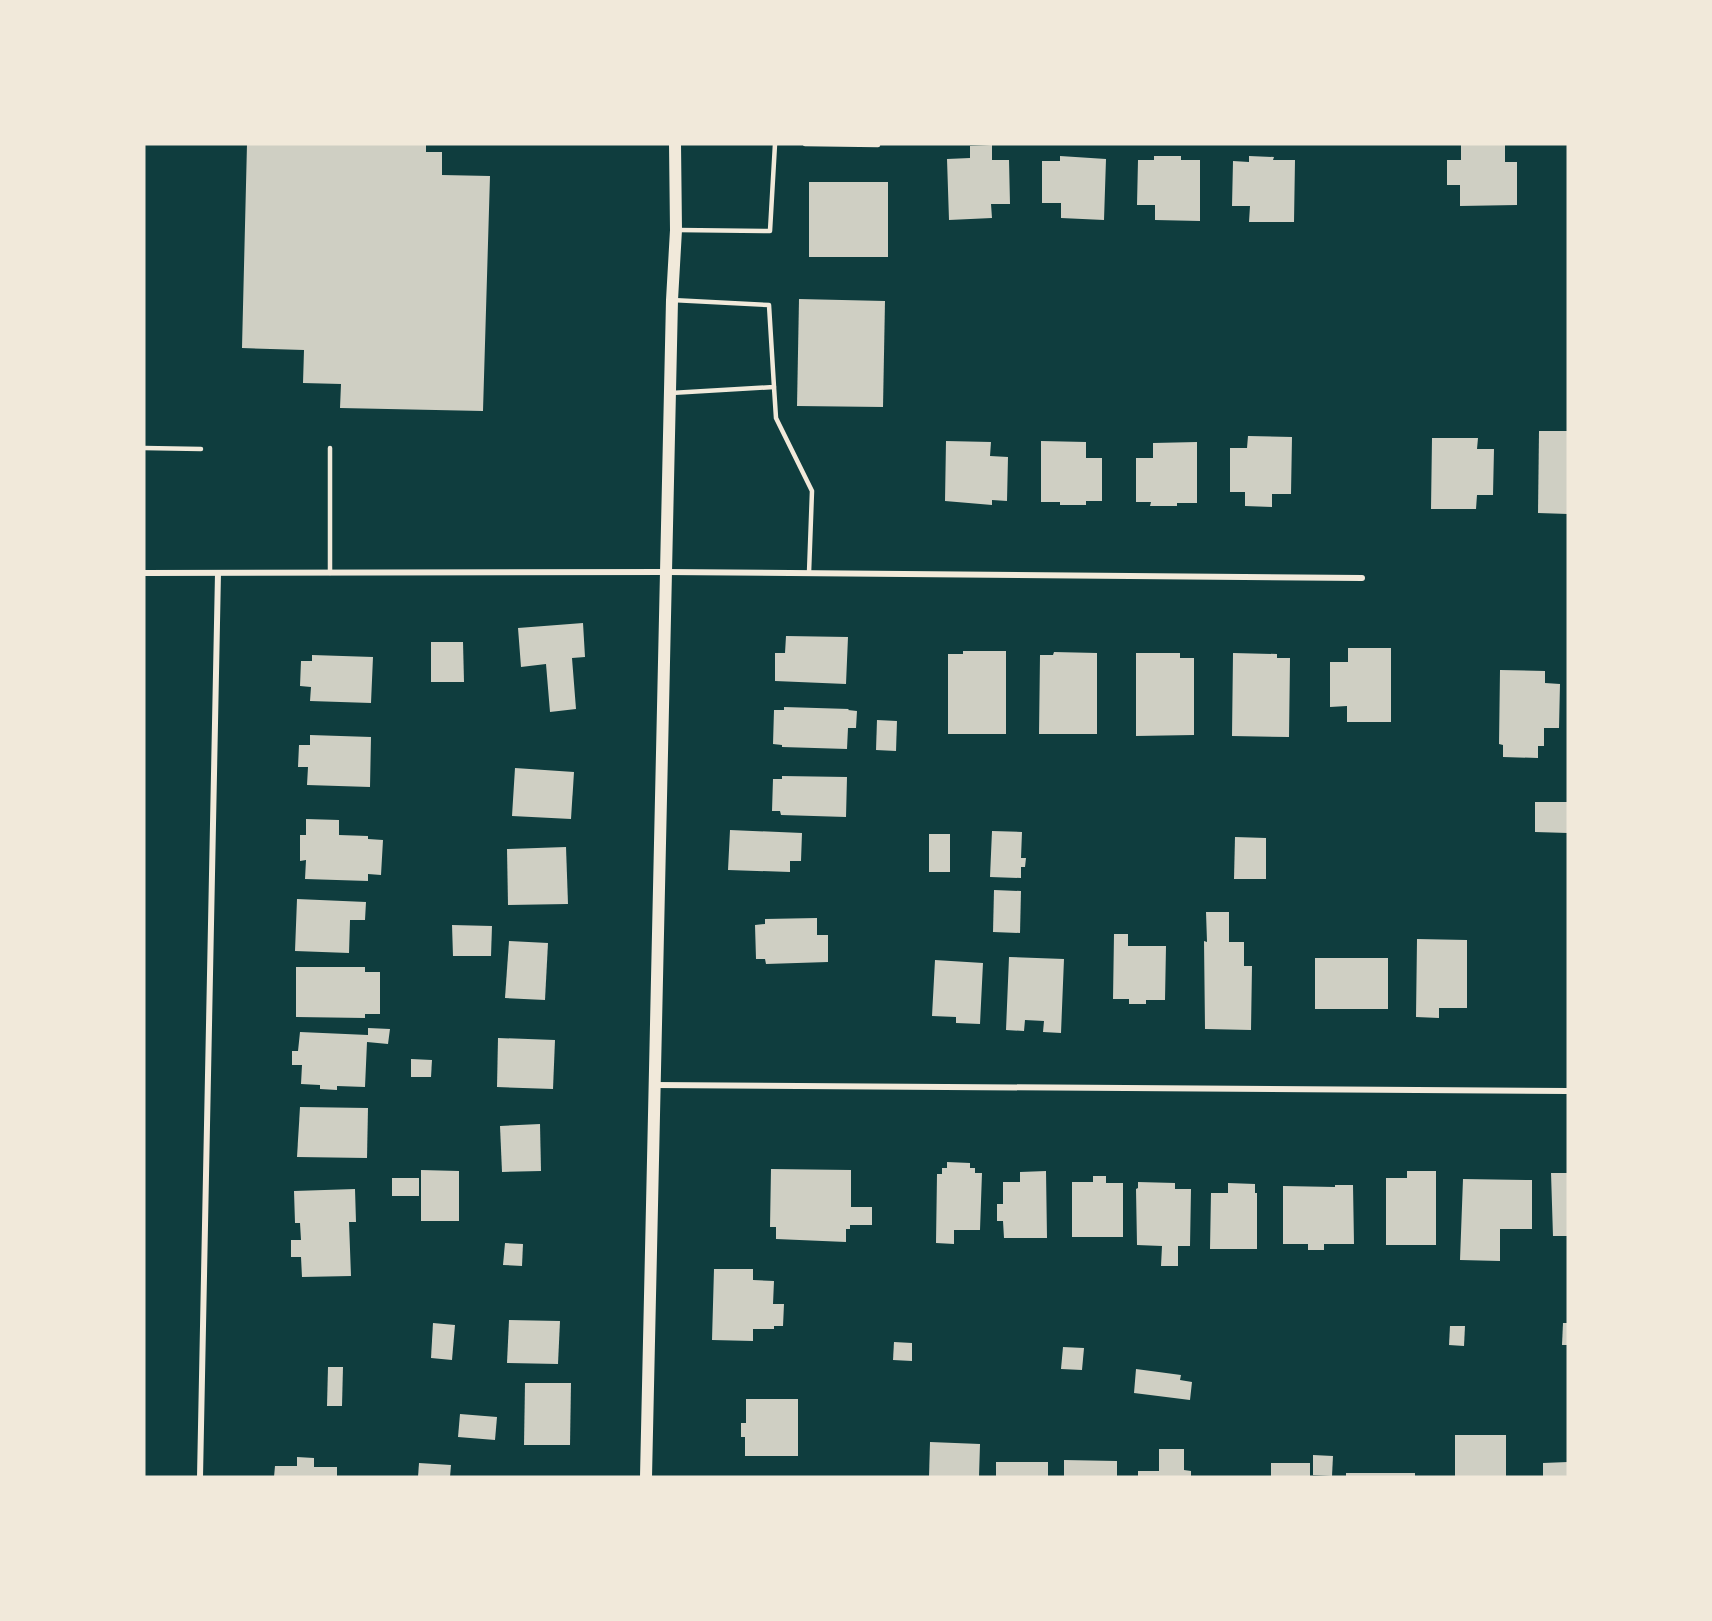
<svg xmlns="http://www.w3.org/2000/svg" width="1712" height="1621" font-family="'Alegreya Sans',sans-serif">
<rect width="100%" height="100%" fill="#0f3d3e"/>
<g fill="#cfcfc3">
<polygon points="247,144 426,144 426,152 442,152 442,175 490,176 483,411 340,408 341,384 303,383 304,350 242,348"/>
<polygon points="1461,144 1505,144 1505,162 1517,162 1517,205 1460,206 1460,185 1447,185 1447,160 1461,160"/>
<polygon points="992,145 992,160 1009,160 1010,204 991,204 992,218 949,220 947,159 970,158 970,146"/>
<polygon points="1060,156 1106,159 1104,220 1061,218 1061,203 1042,203 1042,161 1060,161"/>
<polygon points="1154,156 1181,156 1181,160 1200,160 1200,221 1155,220 1155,205 1137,205 1138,160 1154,160"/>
<polygon points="1249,156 1274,157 1273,160 1295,160 1294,222 1249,222 1250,206 1232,206 1233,161 1249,162"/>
<rect x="809" y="182" width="79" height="75"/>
<polygon points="799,299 885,301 883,407 797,406"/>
<polygon points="1539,431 1568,431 1568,514 1538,513"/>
<polygon points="1248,436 1292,437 1291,494 1272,494 1272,507 1245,506 1245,492 1230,492 1230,448 1247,448"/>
<polygon points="1432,438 1478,438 1477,449 1494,449 1493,495 1477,495 1476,509 1431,509"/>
<polygon points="946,441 991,442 990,456 1008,457 1007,501 992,500 992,505 945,501"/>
<polygon points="1041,441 1086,442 1086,458 1102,458 1102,501 1086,501 1086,505 1060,505 1060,502 1041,502"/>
<polygon points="1197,442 1197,503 1177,503 1177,506 1150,506 1151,502 1136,502 1136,458 1153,458 1153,443"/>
<polygon points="583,623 585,657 572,658 576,709 550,712 546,664 521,667 518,628"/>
<polygon points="786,636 848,637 846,684 775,681 775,653 785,653"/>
<polygon points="431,642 463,642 464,682 431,682"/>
<polygon points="1348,648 1391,648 1391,722 1347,722 1347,706 1330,707 1330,662 1348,662"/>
<polygon points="963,651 1006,651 1006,734 948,734 948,654 963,654"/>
<polygon points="1054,652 1097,653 1097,734 1039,734 1040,655 1053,655"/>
<polygon points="1136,653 1180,653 1180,658 1194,658 1194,735 1136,736"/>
<polygon points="1233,653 1277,654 1277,658 1290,658 1289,737 1232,736"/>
<polygon points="312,655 373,657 371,703 310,701 311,687 300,686 301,661 312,661"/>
<polygon points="1500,670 1545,671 1545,683 1560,684 1559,728 1544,728 1544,746 1538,746 1538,758 1503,757 1503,745 1499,744"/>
<polygon points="784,707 849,709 848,710 857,711 856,728 848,728 847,749 782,747 782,745 773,744 774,710 784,710"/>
<polygon points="877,720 897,721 896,751 876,750"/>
<polygon points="310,735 371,737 370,787 307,785 308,767 298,767 299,745 310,745"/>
<polygon points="515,768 574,772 571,819 512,816"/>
<polygon points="782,776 847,777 846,817 781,815 780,811 772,811 773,779 782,779"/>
<polygon points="1535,802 1568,802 1568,833 1535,832"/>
<polygon points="306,819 339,820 339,835 368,836 368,839 383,840 381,875 368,874 368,881 305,879 306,860 300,861 300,835 306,835"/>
<polygon points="730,830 802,833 801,861 790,861 790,872 728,870"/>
<polygon points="992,831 1022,832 1021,858 1026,858 1025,867 1021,867 1021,878 990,877"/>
<rect x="929" y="834" width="21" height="38"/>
<polygon points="1235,837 1266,838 1266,879 1234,879"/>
<polygon points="566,847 568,904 508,905 507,849"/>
<polygon points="994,890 1021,891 1020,933 993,932"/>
<polygon points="297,899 366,902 365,920 350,920 349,953 295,951"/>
<polygon points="1206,912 1229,912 1229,942 1244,942 1244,966 1252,966 1251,1030 1205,1029 1204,941 1207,942"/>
<polygon points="817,918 817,935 828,935 828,962 766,964 765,959 756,959 755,925 765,924 765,919"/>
<polygon points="452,925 492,926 491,956 453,956"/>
<polygon points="1114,934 1128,934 1128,946 1166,946 1165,1000 1146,1000 1146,1004 1129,1004 1129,999 1113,999"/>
<polygon points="1417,939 1467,940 1467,1008 1439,1008 1439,1018 1416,1017"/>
<polygon points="509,941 548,943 545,1000 505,998"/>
<polygon points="1009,957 1064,959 1061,1033 1043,1032 1044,1021 1025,1020 1024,1031 1006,1030"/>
<rect x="1315" y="958" width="73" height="51"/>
<polygon points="935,960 983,963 980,1024 956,1023 956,1017 932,1016"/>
<polygon points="296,967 365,967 365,972 380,972 380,1014 365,1014 365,1018 296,1017"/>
<polygon points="368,1028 390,1029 388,1044 367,1042 365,1087 337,1086 337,1090 320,1089 320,1085 301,1084 302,1065 292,1065 292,1051 298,1051 300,1032 368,1035"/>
<polygon points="498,1038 555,1040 553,1089 497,1087"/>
<polygon points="411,1059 432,1060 431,1077 411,1077"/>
<polygon points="300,1107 368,1108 367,1158 297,1157"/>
<polygon points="540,1124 541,1171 502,1172 500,1126"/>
<polygon points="947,1162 970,1163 970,1168 975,1168 975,1173 982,1173 980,1230 954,1230 954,1244 936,1243 937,1174 942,1174 942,1168 947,1168"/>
<polygon points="771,1169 851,1170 851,1207 872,1207 872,1225 850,1225 850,1229 846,1229 846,1242 776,1239 776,1227 770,1227"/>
<polygon points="421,1170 459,1171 459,1221 421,1221"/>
<polygon points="1046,1171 1047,1238 1004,1238 1003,1221 997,1221 997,1204 1003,1204 1003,1182 1020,1182 1020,1172"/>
<polygon points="1407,1171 1436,1171 1436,1245 1386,1245 1386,1178 1407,1178"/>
<polygon points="1551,1173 1568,1173 1568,1236 1553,1236"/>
<polygon points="1093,1176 1106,1176 1106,1183 1123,1183 1123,1237 1072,1237 1072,1182 1093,1182"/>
<rect x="392" y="1178" width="27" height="18"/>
<polygon points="1463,1179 1532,1180 1532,1229 1500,1229 1500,1261 1460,1260"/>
<polygon points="1138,1182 1175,1183 1175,1189 1191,1189 1190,1246 1178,1246 1178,1266 1161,1266 1162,1246 1137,1245 1136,1189 1138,1188"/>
<polygon points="1228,1183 1255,1184 1255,1193 1257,1193 1257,1249 1210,1249 1211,1193 1228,1193"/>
<polygon points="1335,1185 1353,1185 1354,1244 1324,1244 1324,1250 1308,1250 1308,1244 1283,1244 1283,1186 1335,1187"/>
<polygon points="355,1189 356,1222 349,1222 351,1276 302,1277 301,1257 291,1257 291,1240 301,1240 300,1223 295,1223 294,1191"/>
<polygon points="505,1243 523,1244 522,1266 503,1265"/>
<polygon points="714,1269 753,1269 753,1280 774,1281 773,1304 784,1304 783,1326 774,1326 774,1329 753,1329 753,1341 712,1340"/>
<polygon points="509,1320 560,1321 558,1364 507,1363"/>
<polygon points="433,1323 455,1325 452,1360 431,1358"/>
<polygon points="1563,1323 1568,1323 1568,1345 1562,1345"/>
<polygon points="1450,1326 1465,1326 1464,1346 1449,1345"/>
<polygon points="894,1342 912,1343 912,1361 893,1360"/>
<polygon points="1063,1347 1084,1348 1082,1370 1061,1369"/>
<polygon points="328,1367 343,1367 342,1406 327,1406"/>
<polygon points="1136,1369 1181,1375 1180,1380 1192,1382 1190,1400 1134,1393"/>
<polygon points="525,1383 571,1383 570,1445 524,1445"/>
<polygon points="746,1399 798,1399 798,1456 745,1456 745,1437 741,1437 741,1423 746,1423"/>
<polygon points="460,1414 497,1417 495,1440 458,1437"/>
<rect x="1455" y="1435" width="51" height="42"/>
<polygon points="930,1442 980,1444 979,1477 929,1477"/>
<polygon points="1159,1449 1184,1449 1184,1470 1191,1471 1191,1477 1138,1477 1138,1471 1159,1471"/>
<polygon points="1313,1455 1333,1456 1332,1476 1313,1475"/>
<polygon points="297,1457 314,1458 314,1467 337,1467 337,1477 274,1477 275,1466 297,1466"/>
<polygon points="1064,1460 1117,1461 1117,1477 1064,1477"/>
<rect x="996" y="1462" width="52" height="15"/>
<polygon points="1568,1462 1568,1477 1543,1477 1543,1463"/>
<polygon points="419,1463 451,1465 450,1477 418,1477"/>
<rect x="1271" y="1463" width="39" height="14"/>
<rect x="1346" y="1473" width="69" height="4"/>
</g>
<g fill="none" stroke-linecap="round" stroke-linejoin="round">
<g stroke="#f1e9da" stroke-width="4.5">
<polyline points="805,144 878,145"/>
<polyline points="678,230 770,231 775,144"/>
<polyline points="774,387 776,418 812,491 809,573"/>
<polyline points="671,393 774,387 769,305 672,300"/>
<polyline points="144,448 201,449"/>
<polyline points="330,573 330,448"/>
</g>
<g stroke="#f1e9da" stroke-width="6">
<polyline points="144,573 666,572 1362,578"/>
<polyline points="655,1085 1568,1091"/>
<polyline points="200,1477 218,573"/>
</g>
<polyline stroke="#f1e9da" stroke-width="12" points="646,1477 672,300 676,230 675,144"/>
</g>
<rect width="1712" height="1621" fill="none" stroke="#f1e9da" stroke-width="291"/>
</svg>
